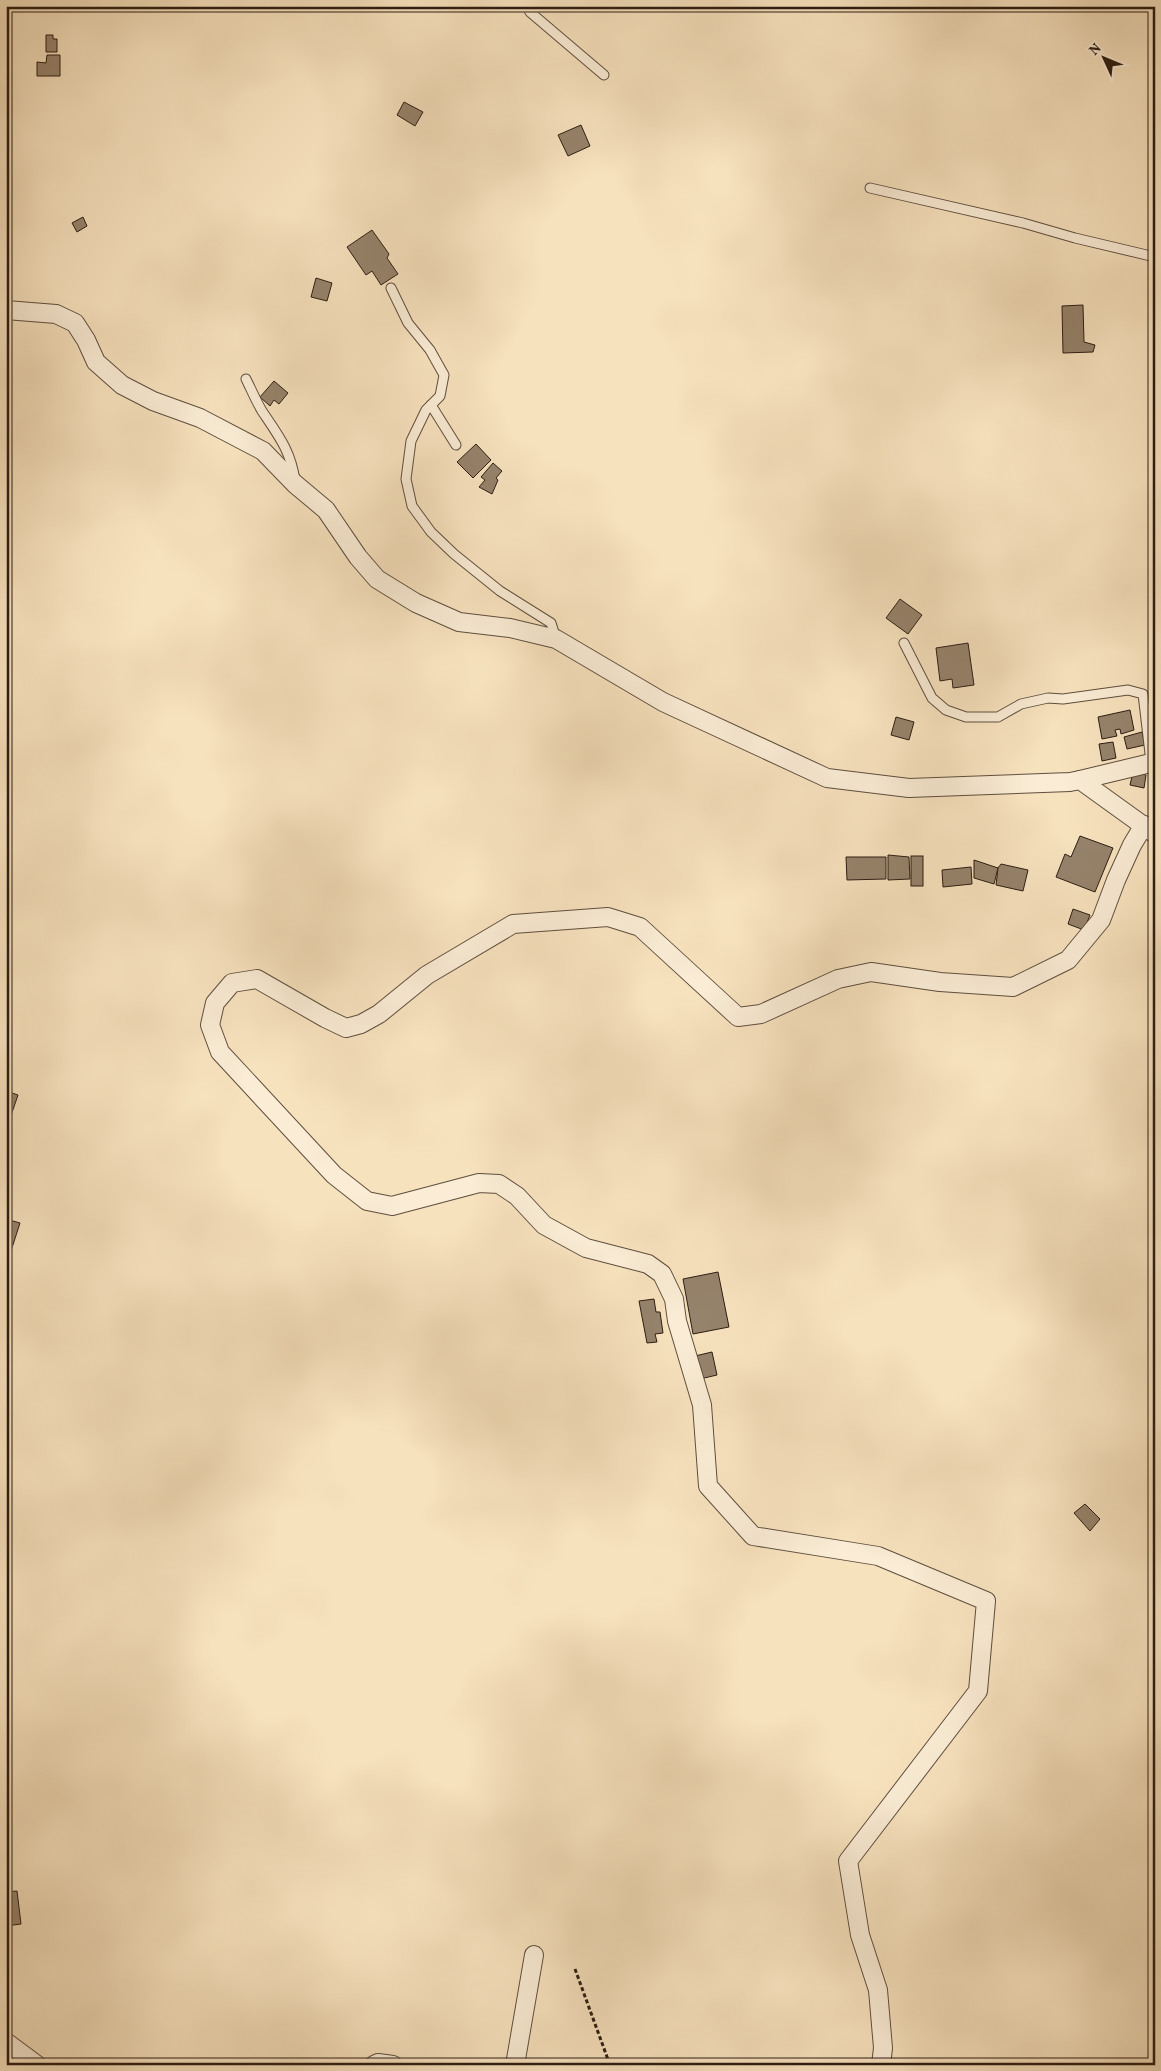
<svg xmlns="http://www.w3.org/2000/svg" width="1161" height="2071" font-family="Vollkorn,serif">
<rect width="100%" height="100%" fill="#f7e2be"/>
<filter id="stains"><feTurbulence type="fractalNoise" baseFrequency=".004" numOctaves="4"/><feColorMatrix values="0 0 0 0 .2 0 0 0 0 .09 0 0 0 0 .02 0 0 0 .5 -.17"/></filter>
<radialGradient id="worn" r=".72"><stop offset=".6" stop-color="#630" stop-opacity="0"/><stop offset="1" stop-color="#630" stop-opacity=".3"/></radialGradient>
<g fill="#96836c" stroke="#2c1d13">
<polygon points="46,35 53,35 53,39 57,39 57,52 46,52"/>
<polygon points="47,55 60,55 60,76 37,76 37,62 46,63"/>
<polygon points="404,102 423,112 415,126 397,115"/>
<polygon points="581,125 590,146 568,156 558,135"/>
<polygon points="83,217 87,226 77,232 72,223"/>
<polygon points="372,230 389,254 387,258 398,274 381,285 372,271 366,275 347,247"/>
<polygon points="316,278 332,283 327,301 311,297"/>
<polygon points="1083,305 1084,342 1095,345 1093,352 1063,353 1062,306"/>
<polygon points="274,381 288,393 279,404 274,400 270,406 260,397"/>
<polygon points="476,444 491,460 473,478 457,462"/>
<polygon points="493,463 502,471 496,478 498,480 492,494 479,487 485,480 481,477"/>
<polygon points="900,599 922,615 908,634 886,618"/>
<polygon points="968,643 974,685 953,688 952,679 940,681 936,648"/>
<polygon points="1130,710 1134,730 1121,734 1120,729 1115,730 1117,736 1102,739 1098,717"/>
<polygon points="896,717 914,722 909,740 891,735"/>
<polygon points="1142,732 1145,745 1127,749 1124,737"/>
<polygon points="1113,742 1116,758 1102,761 1099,744"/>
<polygon points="1133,772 1146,775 1144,788 1130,785"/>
<polygon points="1080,836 1113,848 1095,892 1056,877 1065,854 1071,857"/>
<polygon points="888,855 909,857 910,879 888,880"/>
<rect x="911" y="856" width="12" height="30"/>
<polygon points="846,857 886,857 886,879 847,880"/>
<polygon points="974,860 998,868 994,884 974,878"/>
<polygon points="1001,864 1028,870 1023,891 996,885 998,868"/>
<polygon points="971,867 972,884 943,887 942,870"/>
<polygon points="1073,909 1090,915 1084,930 1068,924"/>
<polygon points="6,1091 18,1095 6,1130"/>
<polygon points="6,1219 20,1223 10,1254 6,1253"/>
<polygon points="718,1272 729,1327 693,1334 683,1279"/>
<polygon points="654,1299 656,1312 660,1312 663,1333 655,1334 657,1342 647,1343 639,1301"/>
<polygon points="712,1352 717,1375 700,1379 695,1356"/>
<polygon points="1085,1504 1100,1519 1090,1531 1074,1513"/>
<polygon points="17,1891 21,1924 6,1926 6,1892"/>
</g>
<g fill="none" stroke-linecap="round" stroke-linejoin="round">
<g stroke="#5f4e3e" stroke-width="11">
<g id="lane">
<polyline points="526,6 530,12 604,75"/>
<polyline points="870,188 1023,223 1075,238 1155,257"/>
<polyline points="391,288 408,323 430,350 444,375 440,396 426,410 411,441 406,479 412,506 431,532 454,554 500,591 551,623 556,639"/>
<path d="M246,379C251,389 256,401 262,411C278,435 291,451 295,481"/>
<polyline points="431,405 456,445"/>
<polyline points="904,643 932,698 946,710 966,717 998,717 1021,704 1048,698 1063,699 1128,690 1143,694 1151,762"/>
</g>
</g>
<g stroke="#5f4e3e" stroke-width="20">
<g id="street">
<polyline points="6,310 56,314 75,323 86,340 96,362 122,385 153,401 200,418 263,451 295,484 326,510 358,557 377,579 416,603 459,622 510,628 556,639 663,702 827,778 909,788 1070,782 1080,780 1155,834"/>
<polyline points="1080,780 1155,762"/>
<polyline points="6,2042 37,2065"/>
<polyline points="374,2065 378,2063 393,2065"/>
<polyline points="515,2065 534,1955"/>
<polyline points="881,2065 883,2048 878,1990 860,1935 848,1861 978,1691 986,1601 878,1556 753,1536 708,1486 702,1405 677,1321 674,1299 662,1274 648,1264 586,1248 544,1225 517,1196 499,1184 479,1183 392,1206 367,1201 334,1175 220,1052 210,1025 215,1003 232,983 257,979 325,1018 346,1028 361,1024 379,1014 427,975 513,924 608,917 640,927 738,1017 761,1014 838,979 871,972 940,982 1013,987 1068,960 1101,920 1116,880 1132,845 1144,825"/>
</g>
</g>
<polyline stroke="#2c1d13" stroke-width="3" stroke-dasharray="4 2.5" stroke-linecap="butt" points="575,1969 610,2065"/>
<use href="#lane" stroke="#faecd5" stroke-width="9"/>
<use href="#street" stroke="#faecd5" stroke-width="18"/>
</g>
<rect width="1161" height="2071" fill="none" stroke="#f7e2be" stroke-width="25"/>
<rect x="8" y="8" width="1146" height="2056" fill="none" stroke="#2c1d13" stroke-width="2.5"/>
<rect x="12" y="12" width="1136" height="2046" fill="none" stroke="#2c1d13"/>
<g transform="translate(1104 58) rotate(314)" stroke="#faecd5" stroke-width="4" paint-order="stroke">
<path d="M0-4L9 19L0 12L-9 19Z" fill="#2c1d13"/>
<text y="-8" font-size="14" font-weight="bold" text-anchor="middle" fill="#2c1d13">N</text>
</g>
<rect width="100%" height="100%" filter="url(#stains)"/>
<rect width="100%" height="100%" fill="url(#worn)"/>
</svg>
